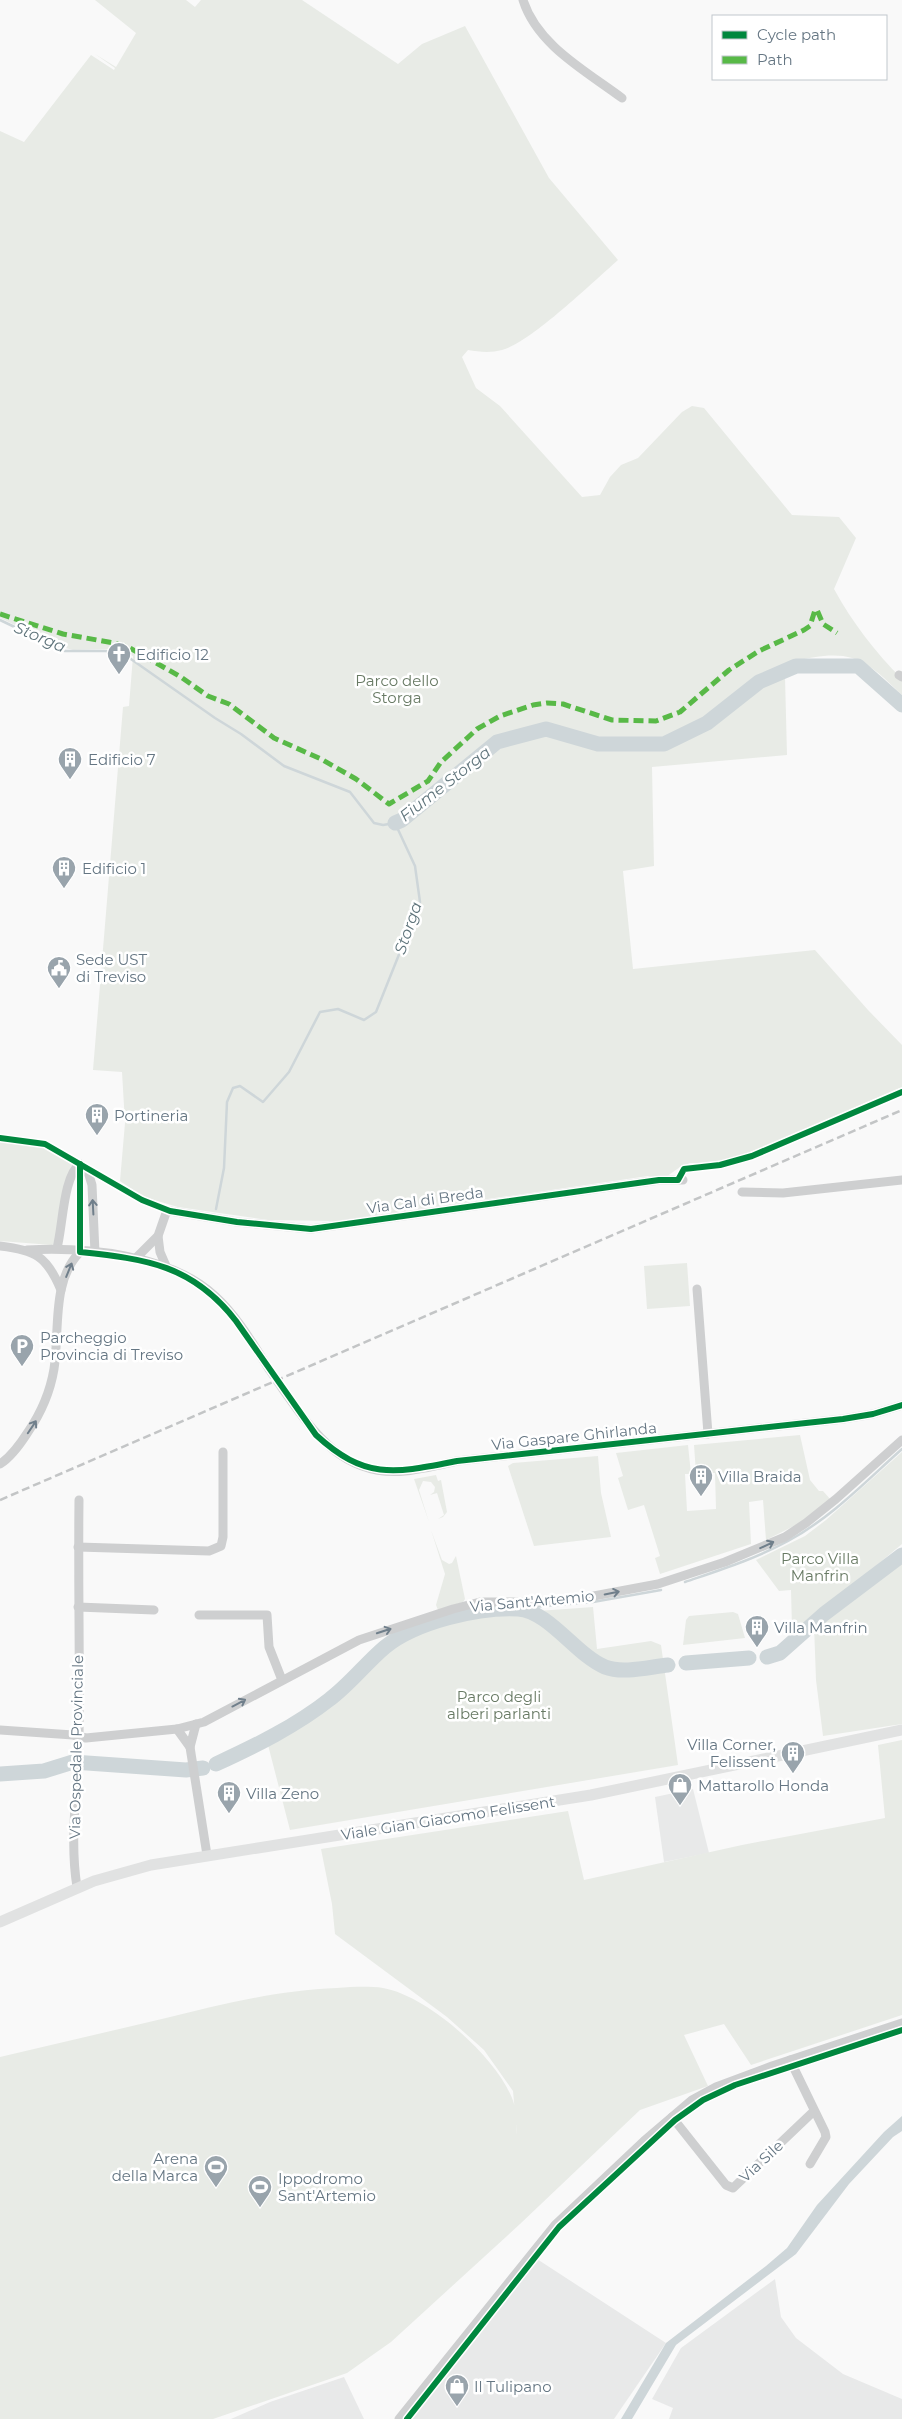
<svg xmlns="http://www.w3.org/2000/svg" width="902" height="2419" font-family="Montserrat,sans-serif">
<rect width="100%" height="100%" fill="#f9f9f9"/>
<g fill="#e8e9e9">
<polygon points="693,1789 709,1853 664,1862 655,1797"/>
<polygon points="537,2259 666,2343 614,2419 408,2419"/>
<polygon points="775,2279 781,2317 796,2338 843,2374 902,2399 902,2419 669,2419 673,2408 652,2399 681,2348"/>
<polygon points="344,2377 364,2419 231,2419 270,2402"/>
</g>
<g fill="#e8ebe6">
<path d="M95,0H186L195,7L201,0H302L398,64L422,44L465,26L549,178L618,260C594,281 530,343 502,350C491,353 479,352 468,350L462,357L476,388L500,406L582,497L600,495L610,477L621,465L638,458L682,412L692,406L704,408L792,515L839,517L856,538L834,589C852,622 875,652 902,679V695C887,681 872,664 852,658C828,650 783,662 762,675L768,684L785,677L787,755L652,767L654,866L623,871L633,969L815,950L868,1010L902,1045V1087L761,1148L727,1160L702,1163H690L680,1167L666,1177L648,1176L335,1221L268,1220L178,1207L144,1197L120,1181L125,1123L122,1072L93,1070L123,707L129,706L133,656L108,649L73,650L59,646L0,618V131L24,142L91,55L114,70L115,68L95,54L116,67L136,33Z"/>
<polygon points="0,1142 46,1147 70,1159 73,1166 55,1243 52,1245 0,1241"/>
<polygon points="687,1263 690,1306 647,1309 644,1266"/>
<polygon points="800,1435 810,1480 819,1491 823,1491 831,1500 800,1523 766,1540 763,1500 749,1502 751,1544 660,1574 655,1558 660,1556 644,1505 628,1510 618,1478 623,1476 616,1453 688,1445 691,1474 685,1474 687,1511 716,1509 715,1473 696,1473 694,1445"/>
<polygon points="902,1452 902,1544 802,1628 792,1628 791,1590 779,1591 756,1560 805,1536 826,1520"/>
<polygon points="598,1456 601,1493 611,1537 534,1546 508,1466 513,1463"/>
<polygon points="436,1475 438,1481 441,1480 447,1512 443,1517 438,1519 444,1515 437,1493 430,1495 434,1492 435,1487 431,1482 423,1481 419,1490 429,1522 414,1479"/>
<polygon points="431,1530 442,1560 449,1564 452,1563 456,1556 465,1599 463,1602 438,1610 436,1605 445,1574"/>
<polygon points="902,1561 902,1724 823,1736 816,1680 814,1625 840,1604"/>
<polygon points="593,1607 597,1649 651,1641 661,1645 678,1765 290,1830 268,1745 332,1701 398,1641 409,1634 483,1616 528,1614 538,1611"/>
<polygon points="733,1612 738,1614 745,1638 683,1645 686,1620 689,1616"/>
<path d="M902,1740V2015L751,2065L724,2024L684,2035L708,2086L640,2110L520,2224L391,2342L347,2373L213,2419H0V2057C55,2044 111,2031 166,2018C223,2004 279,1990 337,1988C352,1987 368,1986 383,1988C428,1996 495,2056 512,2098C517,2109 515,2123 517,2135L513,2091L484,2050L447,2017L335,1934L332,1904L321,1849L568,1811L584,1880L742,1845L885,1818L878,1745Z"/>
</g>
<polygon fill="#ced6d9" points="902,2116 902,2131 893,2137 849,2184 796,2254 676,2345 632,2419 621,2419 666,2343 766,2266 787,2248 817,2205 884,2132"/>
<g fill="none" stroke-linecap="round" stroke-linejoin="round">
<g stroke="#ced6d9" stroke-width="2.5">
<polyline points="0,620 65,651 106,651 128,657 215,718 241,734 284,766 350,792 374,823 383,825 395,823 415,866 420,902 376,1012 364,1020 338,1009 320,1012 289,1072 263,1102 240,1086 233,1088 227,1102 224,1168 216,1209"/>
<path d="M685,1582C720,1570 755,1559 788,1541C831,1518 866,1481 902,1449"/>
<polyline points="527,1610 533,1607 593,1602 661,1590"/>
</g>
<g stroke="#ced6d9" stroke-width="15">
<polyline points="395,823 402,820 497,742 546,729 598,744 664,744 707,723 759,682 796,666 858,666 902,705"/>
<polyline points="767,1657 780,1653 824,1614 902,1555"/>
<polyline points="686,1663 749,1658"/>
<path d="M216,1764C255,1746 296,1726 330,1699C350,1684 366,1663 385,1647C416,1622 478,1607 518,1609C549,1611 576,1655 605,1667C623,1674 649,1667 668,1665"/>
<polyline points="0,1774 44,1771 73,1762 186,1770 203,1768"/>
</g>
<polyline stroke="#d4d8dc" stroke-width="9" stroke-dasharray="9 4.5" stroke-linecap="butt" points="269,1369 282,1388"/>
<g stroke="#cecfd0" stroke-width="9">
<path d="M523,0C537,45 586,71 622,98"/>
<polyline points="899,675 902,677"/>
<polyline points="742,1192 783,1193 902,1180"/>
<polyline points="158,1236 160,1252 166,1266"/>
<path d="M0,1246C35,1250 47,1256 61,1290"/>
<path d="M57,1248C63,1226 63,1176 80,1164L89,1175L92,1185L95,1253"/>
<path d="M27,1250C85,1247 170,1254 215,1296C237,1316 253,1344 269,1369"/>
<polyline points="135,1259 158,1236 166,1213 170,1211 237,1222 311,1229 659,1180 683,1180"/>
<polyline points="697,1289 708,1434"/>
<path d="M282,1388C313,1432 343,1477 405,1471C422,1469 440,1465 457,1461L843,1419L873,1414L902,1405"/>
<path d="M0,1464C11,1457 21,1443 28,1432C41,1413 50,1393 54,1369C60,1332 51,1281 80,1252"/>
<polyline points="78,1547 209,1551 221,1546 223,1537 223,1452"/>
<polyline points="78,1607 154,1610"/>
<polyline points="199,1615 267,1615 269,1647 282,1680"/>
<polyline points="177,1729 190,1747 196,1724"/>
<polyline points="0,1730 73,1735 86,1738 177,1729 204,1722 359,1640 453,1609 480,1602 536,1602 583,1598 658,1584 725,1562 785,1537 806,1523 836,1499 902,1440"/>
<polyline points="190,1747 207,1855"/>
<path d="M77,1887C69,1837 78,1786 79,1736C80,1657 78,1579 79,1500"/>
<polyline points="790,2060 825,2132 826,2137 810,2164"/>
<polyline points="672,2117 726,2185 733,2188 814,2111"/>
<polyline points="399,2419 555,2225 644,2141 692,2100 716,2087 772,2066 902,2023"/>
</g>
<polyline stroke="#e1e2e2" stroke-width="11" points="0,1922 94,1881 151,1865 591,1795 902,1730"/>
<polyline stroke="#c3c5c6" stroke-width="2.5" stroke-dasharray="8 4" stroke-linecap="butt" points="0,1500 902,1110"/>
<polyline stroke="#58b947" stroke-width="5" stroke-dasharray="10 5" stroke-linecap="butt" points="0,614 63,634 114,643 128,647 181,677 208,696 229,704 274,738 321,759 356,779 389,804 428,781 441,762 464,741 477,729 500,716 533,705 547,703 563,704 612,720 656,721 680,712 729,670 759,651 804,630 810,626 815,610 817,610 823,624 837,633"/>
<g stroke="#fff" stroke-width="9">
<g id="cycleway">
<polyline points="0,1138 45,1144 142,1200 170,1211 237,1222 311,1229 659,1180 678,1180 684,1169 720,1165 752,1156 902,1092"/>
<path d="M80,1164V1252C146,1259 193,1265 236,1321L316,1435C366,1481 396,1473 457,1461L843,1419L873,1414L902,1405"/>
<polyline points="407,2419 559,2227 675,2120 703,2100 735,2085 902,2030"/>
</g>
</g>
<use href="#cycleway" stroke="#00873e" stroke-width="6"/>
</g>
<defs><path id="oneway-shaft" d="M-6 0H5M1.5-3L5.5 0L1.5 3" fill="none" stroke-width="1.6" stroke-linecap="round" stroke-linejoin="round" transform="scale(1.25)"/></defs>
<g stroke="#707f8b">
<use href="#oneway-shaft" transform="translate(93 1207) rotate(-93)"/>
<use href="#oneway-shaft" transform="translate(69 1270) rotate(-68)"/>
<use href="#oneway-shaft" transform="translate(32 1427) rotate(-56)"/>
<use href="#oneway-shaft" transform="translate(767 1545) rotate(-25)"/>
<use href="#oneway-shaft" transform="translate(612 1593) rotate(-11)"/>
<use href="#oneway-shaft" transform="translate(384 1631) rotate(-18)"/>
<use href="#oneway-shaft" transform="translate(239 1703) rotate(-28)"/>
</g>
<defs>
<g id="church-pin" transform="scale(1.25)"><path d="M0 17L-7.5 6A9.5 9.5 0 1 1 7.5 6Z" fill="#99a4ac" stroke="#fff"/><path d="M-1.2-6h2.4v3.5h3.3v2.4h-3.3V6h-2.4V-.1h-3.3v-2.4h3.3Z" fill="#fff"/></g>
<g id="building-pin" transform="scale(1.25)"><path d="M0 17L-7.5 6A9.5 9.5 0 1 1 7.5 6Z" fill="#99a4ac" stroke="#fff"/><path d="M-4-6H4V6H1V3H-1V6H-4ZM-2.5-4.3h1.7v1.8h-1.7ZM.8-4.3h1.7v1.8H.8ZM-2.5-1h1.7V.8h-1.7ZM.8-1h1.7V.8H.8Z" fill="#fff"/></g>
<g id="civic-pin" transform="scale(1.25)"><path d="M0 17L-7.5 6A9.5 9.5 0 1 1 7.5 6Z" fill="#99a4ac" stroke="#fff"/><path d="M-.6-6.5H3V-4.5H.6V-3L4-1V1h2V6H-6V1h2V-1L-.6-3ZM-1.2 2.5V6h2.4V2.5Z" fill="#fff"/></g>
<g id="parking-pin" transform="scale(1.25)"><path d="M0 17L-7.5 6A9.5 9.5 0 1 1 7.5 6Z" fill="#99a4ac" stroke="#fff"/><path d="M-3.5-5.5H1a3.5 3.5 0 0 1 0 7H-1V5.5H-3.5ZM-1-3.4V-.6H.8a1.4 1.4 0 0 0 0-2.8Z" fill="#fff"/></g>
<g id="shop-pin" transform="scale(1.25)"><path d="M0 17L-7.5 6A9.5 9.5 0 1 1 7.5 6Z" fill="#99a4ac" stroke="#fff"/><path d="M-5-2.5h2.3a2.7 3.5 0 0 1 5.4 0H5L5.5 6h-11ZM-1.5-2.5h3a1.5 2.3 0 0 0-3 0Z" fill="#fff"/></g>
<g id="stadium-pin" transform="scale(1.25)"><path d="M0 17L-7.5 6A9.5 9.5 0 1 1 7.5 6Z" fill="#99a4ac" stroke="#fff"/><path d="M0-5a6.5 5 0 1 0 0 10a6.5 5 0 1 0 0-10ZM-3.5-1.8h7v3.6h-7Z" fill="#fff"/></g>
</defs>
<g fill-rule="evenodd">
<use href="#church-pin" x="119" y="654"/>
<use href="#building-pin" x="70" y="759"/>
<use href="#building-pin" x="64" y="868"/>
<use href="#civic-pin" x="59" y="968"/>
<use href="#building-pin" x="97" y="1115"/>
<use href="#parking-pin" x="22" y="1346"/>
<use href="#building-pin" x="701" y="1476"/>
<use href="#building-pin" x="757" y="1627"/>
<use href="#building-pin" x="793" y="1753"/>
<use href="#shop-pin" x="680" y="1785"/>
<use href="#building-pin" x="229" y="1793"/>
<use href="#stadium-pin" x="216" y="2167"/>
<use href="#stadium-pin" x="260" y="2187"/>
<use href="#shop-pin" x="457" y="2386"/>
</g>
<g text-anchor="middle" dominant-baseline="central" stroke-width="5" stroke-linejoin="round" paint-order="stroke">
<g font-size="15" fill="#657683" stroke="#fff" text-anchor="start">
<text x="136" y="654">Edificio 12</text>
<text x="88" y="759">Edificio 7</text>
<text x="82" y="868">Edificio 1</text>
<text x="76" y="959">Sede UST<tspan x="76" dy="17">di Treviso</tspan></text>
<text x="114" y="1115">Portineria</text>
<text x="40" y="1337">Parcheggio<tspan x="40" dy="17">Provincia di Treviso</tspan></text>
<text x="718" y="1476">Villa Braida</text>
<text x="774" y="1627">Villa Manfrin</text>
<text x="776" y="1744" text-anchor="end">Villa Corner,<tspan x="776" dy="17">Felissent</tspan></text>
<text x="698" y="1785">Mattarollo Honda</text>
<text x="246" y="1793">Villa Zeno</text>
<text x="198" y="2158" text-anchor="end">Arena<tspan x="198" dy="17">della Marca</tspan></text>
<text x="278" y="2178">Ippodromo<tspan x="278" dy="17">Sant'Artemio</tspan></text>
<text x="474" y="2386">Il Tulipano</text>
</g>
<g font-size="15" fill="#687a64" stroke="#fff">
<text x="397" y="680">Parco dello<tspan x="397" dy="17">Storga</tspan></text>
<text x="820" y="1558">Parco Villa<tspan x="820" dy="17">Manfrin</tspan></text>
<text x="499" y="1696">Parco degli<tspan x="499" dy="17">alberi parlanti</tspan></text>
</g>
<g font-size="15" fill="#657683" stroke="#fff">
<text transform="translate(425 1200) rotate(-8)">Via Cal di Breda</text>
<text transform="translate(574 1436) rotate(-6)">Via Gaspare Ghirlanda</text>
<text transform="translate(532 1601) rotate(-5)">Via Sant'Artemio</text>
<text transform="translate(76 1747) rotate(-89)">Via Ospedale Provinciale</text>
<text transform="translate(448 1818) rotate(-9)">Viale Gian Giacomo Felissent</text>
<text transform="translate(761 2161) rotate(-43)">Via Sile</text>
</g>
<g font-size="16" font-style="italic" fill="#60757c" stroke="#fff">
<text transform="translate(40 637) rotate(23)">Storga</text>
<text transform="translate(445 784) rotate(-38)">Fiume Storga</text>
<text transform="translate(408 928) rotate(-71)">Storga</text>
</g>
</g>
<rect x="712" y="15" width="175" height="65" fill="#ffffff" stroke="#c1c8cd"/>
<rect x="722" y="31" width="25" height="8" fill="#00873e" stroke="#c1c8cd"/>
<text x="757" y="40" font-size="15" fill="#657683">Cycle path</text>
<rect x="722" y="56" width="25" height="8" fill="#58b947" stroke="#c1c8cd"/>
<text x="757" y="65" font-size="15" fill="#657683">Path</text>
</svg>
